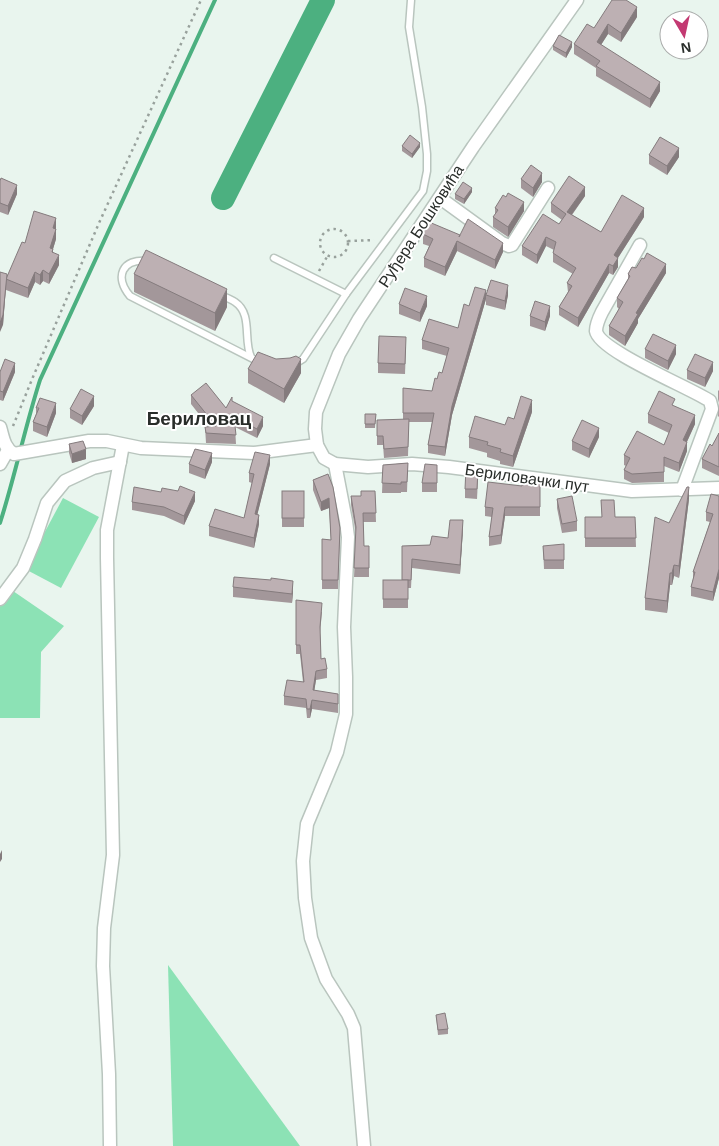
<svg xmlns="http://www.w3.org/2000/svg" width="719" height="1146" font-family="Arial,sans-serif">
<rect width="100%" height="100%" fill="#e9f5ee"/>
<g fill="#8ce2b5">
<polygon points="63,498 99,517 61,588 25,569"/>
<polygon points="13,591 64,626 41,652 40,718 0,718 0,605"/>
<polygon points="168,965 300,1146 173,1146"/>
</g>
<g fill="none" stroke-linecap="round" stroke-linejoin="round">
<path stroke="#4cb080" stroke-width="4" d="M0,523C15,476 25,427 40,380L215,0"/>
<polyline stroke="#4cb080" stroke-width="24" points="223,198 323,0"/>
<g stroke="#b9c5be" stroke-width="9">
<g id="lane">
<polyline points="274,258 346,294"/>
<path d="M148,261C122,258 114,277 130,296L259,362"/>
<path d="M220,295C225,297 231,299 235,302C253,314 243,340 251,357"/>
<polyline points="295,364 303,359 346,294 423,191 427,171 427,154 422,107 409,27 411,0"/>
</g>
</g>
<g stroke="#b9c5be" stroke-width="15">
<g id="street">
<polyline points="577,0 473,147 359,319 339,354 316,412 315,429 317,445 324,458 335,464 368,467 412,464 449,467 632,491 719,488"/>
<polyline points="440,198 502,243 509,246 512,245 548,188"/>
<path d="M640,245L602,312C599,318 596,324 596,331C599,351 691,388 710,401L712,409L682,490"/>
<path d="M0,427C3,437 4,448 14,454L89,441H107L141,448L254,453L317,445"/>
<polyline points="0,464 8,450"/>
<polyline points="335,464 346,521 348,537 344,627 346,677 346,714 337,752 307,824 303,861 305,898 311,938 326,979 348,1014 354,1028 364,1146"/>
<polyline points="0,599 23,568 35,539 47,503 65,481 93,468 120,462"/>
<polyline points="110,1146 109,1074 103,966 104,928 113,855 107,558 107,530 123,445"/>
</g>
</g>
<g stroke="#98a19c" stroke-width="2.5" stroke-dasharray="2.5 4" stroke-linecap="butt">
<circle cx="334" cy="243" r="14"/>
<polyline points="348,241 374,240"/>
<polyline points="319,271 328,255"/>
<polyline points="13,426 33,377 99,223 201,0"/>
</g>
<use href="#lane" stroke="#fff" stroke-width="6"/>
<use href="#street" stroke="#fff" stroke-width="12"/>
</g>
<g fill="#a3979a">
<polygon points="637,17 621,42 608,34 601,45 660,91 650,108 596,76 596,68 574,54 574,44 594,28"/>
<polygon points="553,46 572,47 566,58 553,50"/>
<polygon points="402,146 420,147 412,158 402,151"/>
<polygon points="649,155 679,157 667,175 649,164"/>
<polygon points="521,179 542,182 533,197 521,188"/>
<polygon points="0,181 17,194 8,215 0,212"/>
<polygon points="472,192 464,204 455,199 455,194"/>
<polygon points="585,196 572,215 601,232 644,217 618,258 618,267 613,275 609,273 578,327 559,315 559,307 568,292 567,283 573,274 553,262 553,253 554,250 546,246 537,264 522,255 522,246 559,224 562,220 551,212 551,203"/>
<polygon points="495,208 524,211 508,237 493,227 493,217 495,215"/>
<polygon points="56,218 56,239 53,249 53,252 59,265 49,284 43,281 40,285 35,282 28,298 6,290 6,286 3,325 0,272 7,279 25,243"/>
<polygon points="423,234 460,235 503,252 495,269 457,251 445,276 424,267 424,258 429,246 423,244"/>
<polygon points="636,268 666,273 638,319 638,323 625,346 609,335 609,326 619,309 617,307 617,298 628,280 628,274"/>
<polygon points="134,274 227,307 215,331 134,292"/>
<polygon points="486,295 508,295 505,310 486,305"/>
<polygon points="486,299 452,415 445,456 428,453 428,445 432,422 409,422 408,456 384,458 383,445 377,445 377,420 403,420 403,388 432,391 437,379 442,373 447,356 422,349 422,340 458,328 469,306"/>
<polygon points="399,304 427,306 420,322 399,314"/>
<polygon points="530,316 550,316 545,331 530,326"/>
<polygon points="406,347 405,374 378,373 378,363"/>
<polygon points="645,349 676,354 668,370 645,358"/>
<polygon points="276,359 301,373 284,403 248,383 248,369"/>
<polygon points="687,370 713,371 705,387 687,379"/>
<polygon points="0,372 15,372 3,401 0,400"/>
<polygon points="718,390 719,391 719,417 718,416 719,403 718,399"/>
<polygon points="191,395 226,408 232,401 263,426 257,438 235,427 236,444 206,443 205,427 209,427 191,404"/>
<polygon points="94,406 82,425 70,418 70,409"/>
<polygon points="675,406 695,424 687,442 687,451 679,472 664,466 664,482 632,483 624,479 624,470 626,466 624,465 624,455 664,445 669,433 648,423 648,414"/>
<polygon points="36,408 56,413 47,437 33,431 33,422 36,414"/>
<polygon points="532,412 513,467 500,464 500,461 487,457 487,453 469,448 469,437 505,425 514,419"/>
<polygon points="365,414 376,414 375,428 365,428"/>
<polygon points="719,433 719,476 702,468 702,459 712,446"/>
<polygon points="599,437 589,458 572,450 572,441"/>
<polygon points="69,444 86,459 72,463 69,453"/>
<polygon points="212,462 205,479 189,473 189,464"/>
<polygon points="408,463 407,492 401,492 401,493 382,493 383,465"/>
<polygon points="270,464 257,515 259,524 254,548 209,536 209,526 244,518 252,483 249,482 249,473"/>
<polygon points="437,465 437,492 422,492 422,483"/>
<polygon points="328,474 340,537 338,589 322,589 322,539 331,540 329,508 321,511 313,490 313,480"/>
<polygon points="478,479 477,499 465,498 465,489"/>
<polygon points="540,482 540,516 505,516 501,544 489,546 489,537 492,517 485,516 485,507"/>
<rect x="282" y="491" width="22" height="36"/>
<polygon points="375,491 376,522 363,522 364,546 369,546 369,577 354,577 356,534 351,505 351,496 361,496"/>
<polygon points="719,496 719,578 713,601 691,596 691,587 693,579 693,572 710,522 706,521 706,512"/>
<polygon points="557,499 577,521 577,531 562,533 557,508"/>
<polygon points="689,499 679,578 674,576 672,585 670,585 667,613 645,610 645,598 669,523"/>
<polygon points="601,500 615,517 635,517 636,547 585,547 585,517 602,517"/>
<polygon points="195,501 184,525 164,516 132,510 132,502"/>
<polygon points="463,529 460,574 412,568 411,588 408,588 408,608 383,608 383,580 402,580 402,546 430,545 448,538"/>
<polygon points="543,546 564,560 564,569 544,569"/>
<polygon points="233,587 293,591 292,603 233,597"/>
<polygon points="296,600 322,612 320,633 321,659 327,669 327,678 316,680 314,691 338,694 338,713 312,709 310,718 307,718 306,708 284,705 284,696 303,682 300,654 296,654"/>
<polygon points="436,1015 448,1029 448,1034 438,1035"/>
</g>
<g fill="#847b7d">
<polygon points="637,7 637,17 621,42 621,33"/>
<polygon points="608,24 608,34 597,51 597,42"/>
<polygon points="572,42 572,47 566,58 566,53"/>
<polygon points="660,82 660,91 650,108 650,99"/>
<polygon points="420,143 420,147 412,158 412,154"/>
<polygon points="679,148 679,157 667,175 667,166"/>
<polygon points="542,173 542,182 533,197 533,188"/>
<polygon points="17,185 17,194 8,215 8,206"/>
<polygon points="585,187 585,196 567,221 567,212"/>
<polygon points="472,188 472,192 464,204 464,199"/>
<polygon points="524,202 524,211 508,237 508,227"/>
<polygon points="644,208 644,217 614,264 614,255"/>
<polygon points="56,218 56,228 55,232 56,229 56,239 53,249 53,259 50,248 53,228"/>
<polygon points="546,237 546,246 537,264 537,255"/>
<polygon points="457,241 457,251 445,276 445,267"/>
<polygon points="503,243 503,252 495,269 495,260"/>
<polygon points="59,255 59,265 49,284 49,274"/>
<polygon points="618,258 618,267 613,275 613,266"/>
<polygon points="609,264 609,273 578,327 578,318"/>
<polygon points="666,264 666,273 638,319 638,323 625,346 625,336 636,313"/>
<polygon points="43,270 43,281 40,285 40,275"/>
<polygon points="35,272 35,282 28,298 28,288"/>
<polygon points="7,274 6,286 3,325 0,332 0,323"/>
<polygon points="508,285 508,295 505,310 505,301"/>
<polygon points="227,289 227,307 215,331 215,313"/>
<polygon points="486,290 486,299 452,415 445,456 445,447 452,406"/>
<polygon points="427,296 427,306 420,322 420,313"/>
<polygon points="550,306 550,316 545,331 545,322"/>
<polygon points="676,345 676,354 668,370 668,361"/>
<polygon points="301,359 301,373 284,403 284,389"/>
<polygon points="713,362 713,371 705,387 705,378"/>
<polygon points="15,363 15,372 3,401 3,392"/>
<polygon points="94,396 94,406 82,425 82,416"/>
<polygon points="532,400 532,412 513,467 513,456"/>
<polygon points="56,403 56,413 47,437 47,427"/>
<polygon points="695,415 695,424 683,450 683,440"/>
<polygon points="263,417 263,426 257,438 257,429"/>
<polygon points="599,428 599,437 589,458 589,449"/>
<polygon points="687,442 687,451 679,472 679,463"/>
<polygon points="86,449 86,459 72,463 72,454"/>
<polygon points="212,453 212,462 205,479 205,470"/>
<polygon points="270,455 270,464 255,524 255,514"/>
<polygon points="689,487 689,499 679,578 679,566"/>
<polygon points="195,492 195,501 184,525 184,516"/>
<polygon points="329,498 329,508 321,511 321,502"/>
<polygon points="505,507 505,516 501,544 501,535"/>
<polygon points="259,515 259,524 254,548 254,538"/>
<polygon points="463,520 463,529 460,574 460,565"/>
<polygon points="674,565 674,576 672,585 672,573"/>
<polygon points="719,569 719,578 713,601 713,592"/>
<polygon points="670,573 670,585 667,613 667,601"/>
<polygon points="293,581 293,591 292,603 292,594"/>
<polygon points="316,671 316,680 313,699 313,690"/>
<polygon points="312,700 312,709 310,718 310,709"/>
<polygon points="2,850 2,859 0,862 0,854"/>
</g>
<g fill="#bdb0b3" stroke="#847b7d">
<polygon points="612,0 626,0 637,7 621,33 608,24 597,42 660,82 650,99 596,66 600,61 574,44 587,24 594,28"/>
<polygon points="559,35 572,42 566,53 553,46"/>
<polygon points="410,135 420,143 412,154 402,146"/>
<polygon points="660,137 679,148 667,166 649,155"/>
<polygon points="531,165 542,173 533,188 521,179"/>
<polygon points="569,176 585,187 567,212 601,232 622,195 644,208 614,255 618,258 613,266 609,264 578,318 559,307 572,286 567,283 576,268 553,253 556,242 546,237 537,255 522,246 543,214 559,224 566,214 551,203"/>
<polygon points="1,178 17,185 8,206 0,203 0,181"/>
<polygon points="463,182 472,188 464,199 455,194"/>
<polygon points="508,193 524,202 508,227 493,217 498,210 495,208 503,195 506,197"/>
<polygon points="34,211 56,218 53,228 56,229 50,248 53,249 52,252 59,255 49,274 43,270 40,275 35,272 28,288 6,279 22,242 25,243"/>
<polygon points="468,219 503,243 495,260 457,241 445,267 424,258 433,239 423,234 429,222 460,235 459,237"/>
<polygon points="146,250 227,289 215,313 134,274"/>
<polygon points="647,253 666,264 636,313 638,314 625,336 609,326 623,302 617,298 630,276 628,274 632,267 636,268 642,258 644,259"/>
<polygon points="0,272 7,274 3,315 0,323"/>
<polygon points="491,280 508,285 505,301 486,295"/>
<polygon points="475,287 486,290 452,406 445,447 428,445 434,413 403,413 403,388 432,391 435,378 437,379 439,372 442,373 449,348 422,340 429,319 458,328 464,304 469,306"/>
<polygon points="405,288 427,296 420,313 399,304"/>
<polygon points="535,301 550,306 545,322 530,316"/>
<polygon points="653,334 676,345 668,361 645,349"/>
<polygon points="379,336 406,337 405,364 378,363"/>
<polygon points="258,352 276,359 290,358 296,356 301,359 284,389 248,369"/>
<polygon points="695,354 713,362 705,378 687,370"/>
<polygon points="5,359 15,363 3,392 0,391 0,372"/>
<polygon points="206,383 226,408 232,397 232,401 263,417 257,429 234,417 236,435 206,433 205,427 216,426 191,395"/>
<polygon points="81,389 94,396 82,416 70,409"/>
<polygon points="659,391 675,399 672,405 695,415 683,440 687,442 679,463 664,457 664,472 632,474 624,470 630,458 624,455 637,431 664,445 672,425 648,414"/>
<polygon points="521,396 532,400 513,456 500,452 501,449 487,445 488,442 469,437 475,416 505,425 508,417 514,419"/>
<polygon points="40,398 56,403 47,427 33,422 39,408 36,408"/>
<polygon points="365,414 376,414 375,424 365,424"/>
<polygon points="409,419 408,447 384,449 383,436 377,436 377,420"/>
<polygon points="582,420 599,428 589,449 572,441"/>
<polygon points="719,433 719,467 702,459 710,444 712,446"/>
<polygon points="83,441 86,449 72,454 69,444"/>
<polygon points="195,449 212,453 205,470 189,464"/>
<polygon points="255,452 270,455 255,514 259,515 254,538 209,526 215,509 244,518 254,474 249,473"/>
<polygon points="408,463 407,482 401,482 401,484 382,483 383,465"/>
<polygon points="425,464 437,465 437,483 422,483"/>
<polygon points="466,468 478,470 477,489 465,489"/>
<polygon points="328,474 333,487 340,528 338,580 322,580 322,539 331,540 329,498 321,502 313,480"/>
<polygon points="488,482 522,486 522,482 540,482 540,507 505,507 501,535 489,537 493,508 485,507"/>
<polygon points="180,486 195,492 184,516 164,507 132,502 134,487 161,492 162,488 178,491"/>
<polygon points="687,487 689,487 679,566 674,565 672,573 670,573 667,601 645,598 655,517 669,523"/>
<rect x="282" y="491" width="22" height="27"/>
<polygon points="361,491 375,491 376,513 363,513 364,546 369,546 369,568 354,568 356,527 351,496 361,496"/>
<polygon points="711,494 719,496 719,569 713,592 691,587 695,572 693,572 713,514 706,512"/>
<polygon points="572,496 577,521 562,524 557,499"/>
<polygon points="601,500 614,500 615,517 635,517 636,538 585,538 585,517 602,517"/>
<polygon points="450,520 463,520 460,565 412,559 411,580 402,580 402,546 430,545 432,536 448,538"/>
<polygon points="564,544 564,560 544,560 543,546"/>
<polygon points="234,577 271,580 271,578 293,581 292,594 233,587"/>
<rect x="383" y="580" width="25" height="19"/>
<polygon points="296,600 322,603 320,627 321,659 325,658 327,669 316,671 313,690 338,694 338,704 312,700 310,709 307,709 306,699 284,696 287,680 304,682 300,645 296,645"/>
<polygon points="445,1013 448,1029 438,1030 436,1015"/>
</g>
<g text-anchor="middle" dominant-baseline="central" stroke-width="4" stroke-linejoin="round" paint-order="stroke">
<g font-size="16" fill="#292d2a" stroke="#fff">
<text transform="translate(421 226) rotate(-57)">Руђера Бошковића</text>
<text transform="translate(527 478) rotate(8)">Бериловачки пут</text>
</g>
<g font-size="19" font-weight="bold" fill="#292d2a" stroke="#fff">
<text x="199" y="418">Бериловац</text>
</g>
</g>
<g transform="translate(684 35) rotate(171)"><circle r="24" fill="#ffffff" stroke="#a9abaa"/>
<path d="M0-4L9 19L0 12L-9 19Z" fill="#c33972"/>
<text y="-8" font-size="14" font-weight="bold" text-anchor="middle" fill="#292d2a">N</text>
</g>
</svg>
